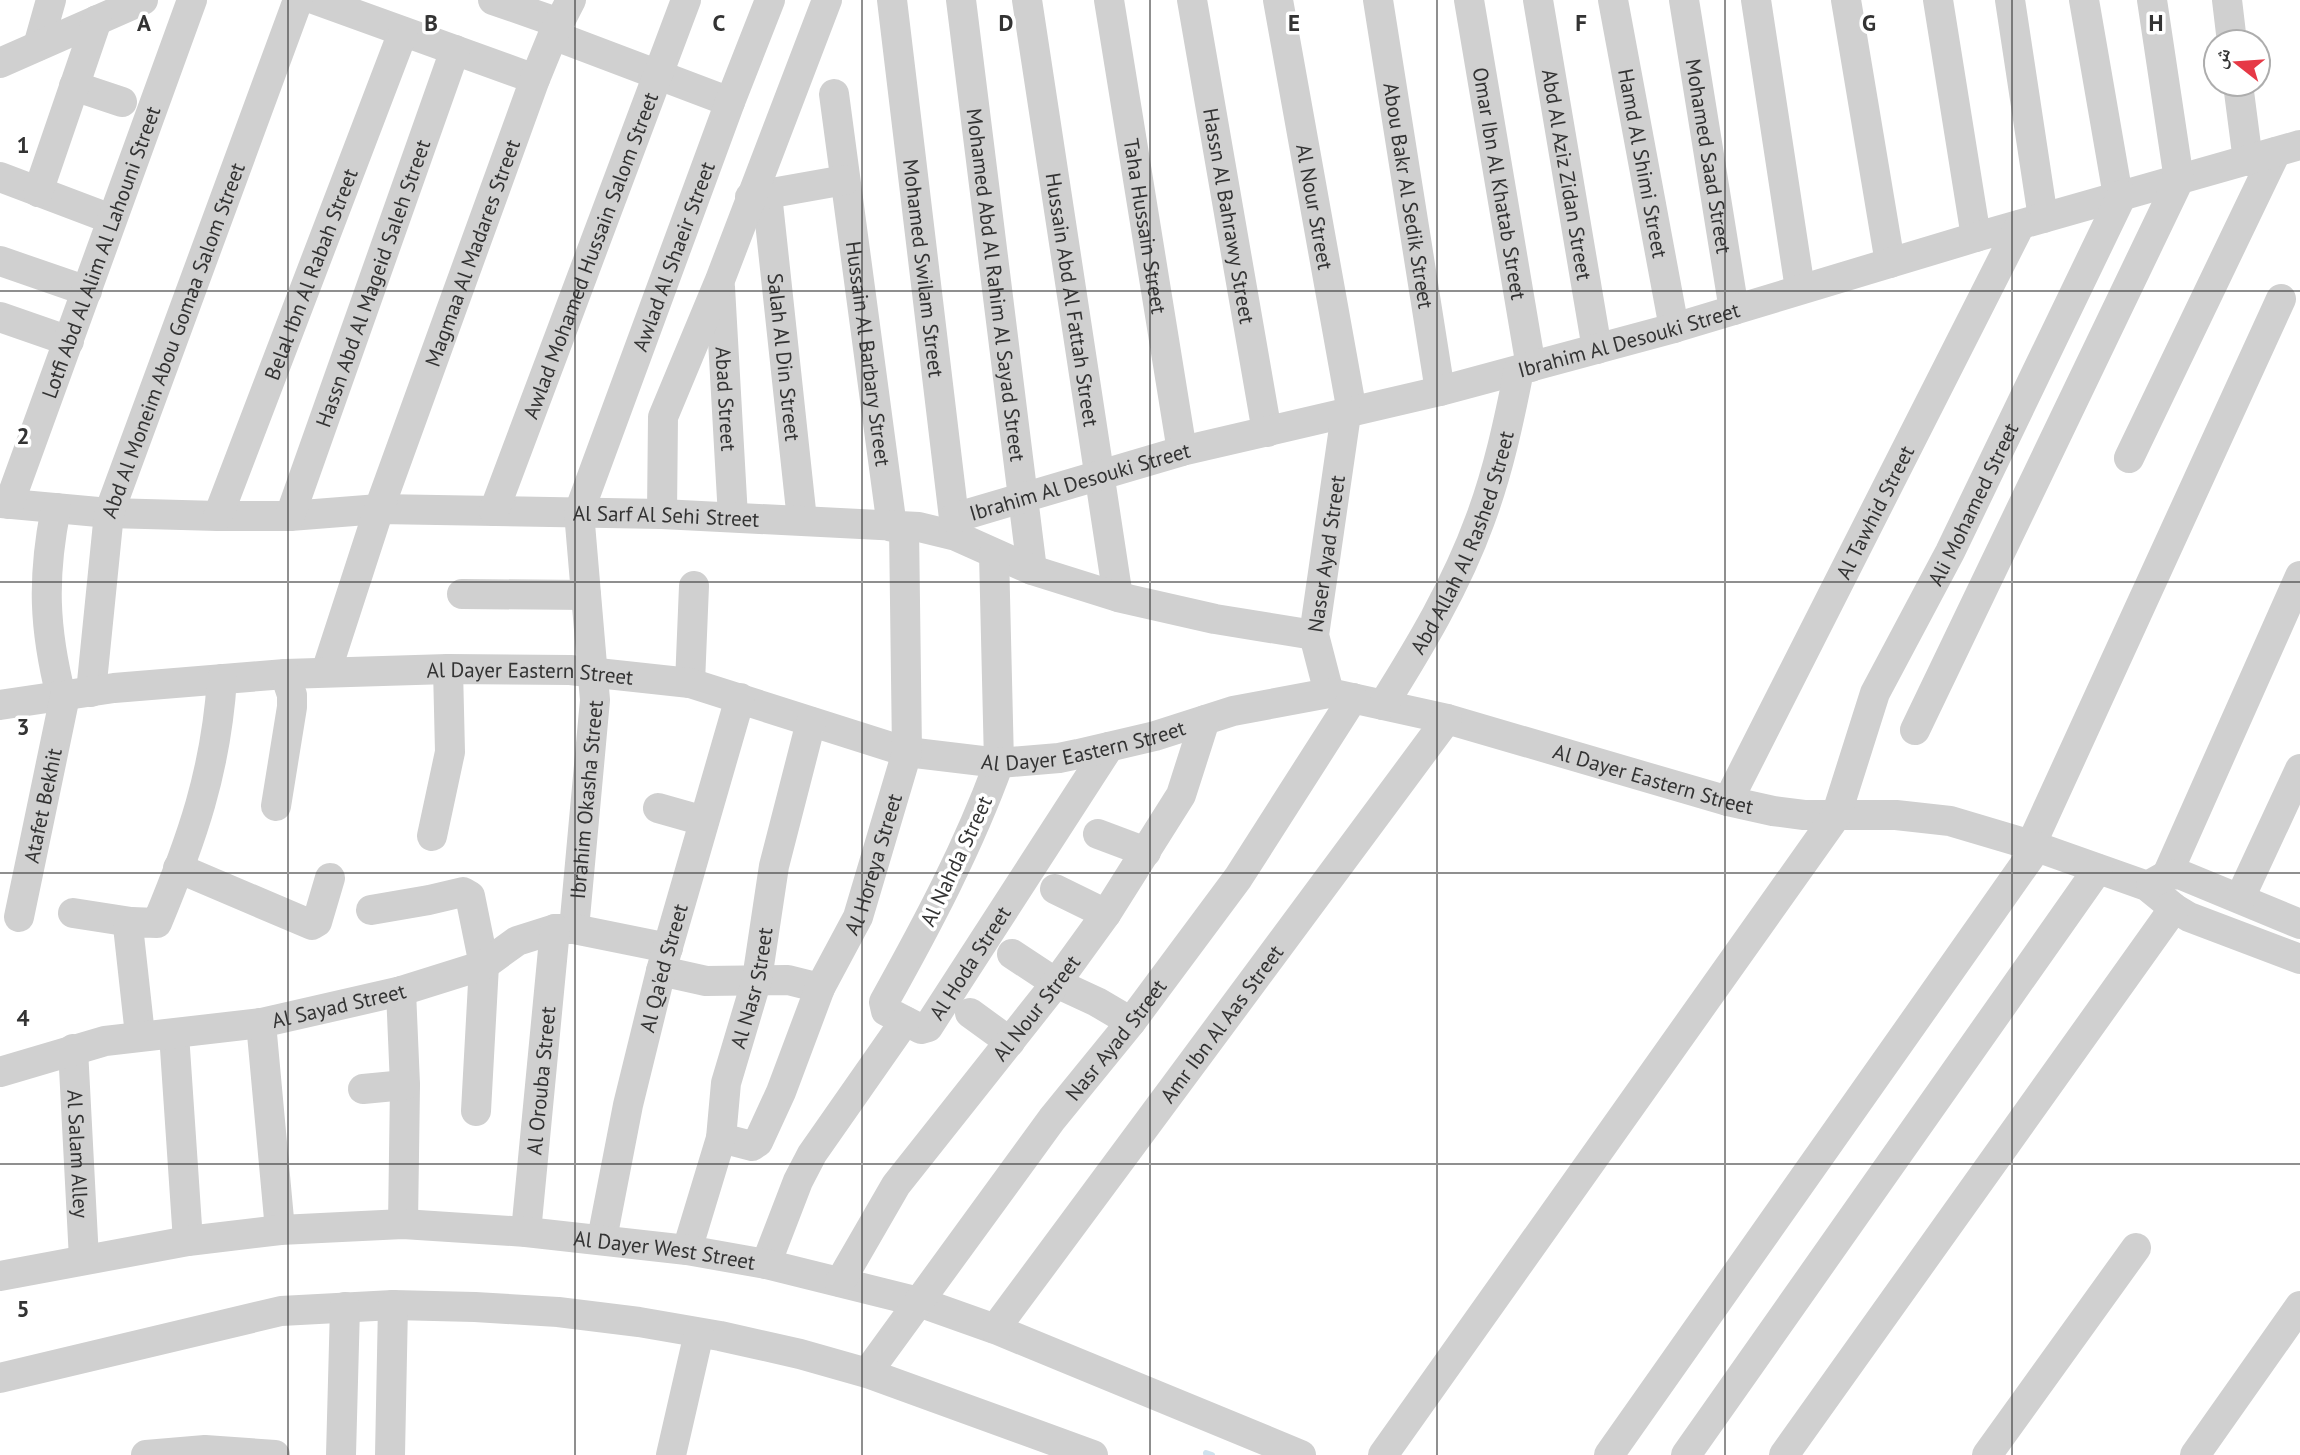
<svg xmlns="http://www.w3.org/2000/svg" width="2300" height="1455" font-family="'PT Sans','Noto Naskh Arabic',sans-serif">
<rect width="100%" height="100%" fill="#fff"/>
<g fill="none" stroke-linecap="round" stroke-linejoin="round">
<polyline stroke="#cfe2ee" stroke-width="6" points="1206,1453 1212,1455"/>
<g stroke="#d0d0d0" stroke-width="30">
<polyline points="316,0 535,79"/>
<polyline points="493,0 559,23"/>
<path id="s1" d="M892,0L956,535"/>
<path id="s2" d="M961,0L1032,570"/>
<path id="s3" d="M1027,0L1118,597"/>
<path id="s4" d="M1109,0L1182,451"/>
<path id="s5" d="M1192,0L1267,432"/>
<path id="s6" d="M1278,0L1352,412"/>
<path id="s7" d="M1378,0L1440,391"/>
<path id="s8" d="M1469,0L1531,367"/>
<path id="s9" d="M1538,0L1597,349"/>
<path id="s10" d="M1613,0L1674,328"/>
<path id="s11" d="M1684,0L1734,310"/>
<polyline points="1756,0 1800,289"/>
<polyline points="1846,0 1890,263"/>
<polyline points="1938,0 1976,237"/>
<polyline points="2010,0 2043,218"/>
<polyline points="2084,0 2118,196"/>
<polyline points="2227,0 2232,42"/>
<polyline points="553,35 730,102"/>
<polyline points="38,46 51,0"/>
<polyline points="0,63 143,0"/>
<polyline points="2238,84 2248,161"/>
<polyline points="74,86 122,102"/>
<path id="s12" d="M834,94L892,527"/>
<polyline points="0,177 111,219"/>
<polyline points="38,192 97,20"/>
<path id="s13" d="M767,194L802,520"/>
<polyline points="750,197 845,180"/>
<polyline points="0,261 87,291"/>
<path id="s14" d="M720,287L733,517"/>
<polyline points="0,317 69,341"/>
<polyline points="2129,458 2276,152"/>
<path id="s15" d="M0,503L109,513L218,516H290L379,509L662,514L919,527L956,536L1032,570L1118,597L1215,619L1314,635"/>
<path id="s16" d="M9,504L192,0"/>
<path d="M56,508C42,578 44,628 61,696"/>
<path id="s17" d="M494,511L686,0"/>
<polyline points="662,514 663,417 720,280 827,0"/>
<path id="s18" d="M218,516L403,32"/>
<path id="s19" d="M290,516L455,50"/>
<path id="s20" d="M954,518L1182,451L1440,391L1674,328L1976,237L2300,145"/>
<path id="s21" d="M994,554L999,763C969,846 927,925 884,1002L886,1011L921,1029L928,1027L1109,747"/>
<polyline points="462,594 586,595"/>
<path id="s22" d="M326,672L379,509L535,79L553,35L571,0"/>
<polyline points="690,683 694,586"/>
<path id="s23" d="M91,692L109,513L298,0"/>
<path id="s24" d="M1329,693L1314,635L1346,414"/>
<path id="s25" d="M0,705L114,688L285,674L448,669L570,670L690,683L907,752L999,763L1059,758L1078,754L1155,736L1233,711L1329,693L1447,719L1728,801L1773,811L1804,815H1896L1950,821L2031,845L2147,886L2174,908L2189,917L2300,959"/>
<path id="s26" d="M1383,705C1420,646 1456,586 1480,520C1498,472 1509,421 1519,370"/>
<polyline points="1915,730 2179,180 2152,0"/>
<path id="s27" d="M1728,801L2020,225"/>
<polyline points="276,806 292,707 292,695 285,674"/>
<polyline points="658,808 704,821"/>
<polyline points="1098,834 1146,852"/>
<polyline points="432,836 450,752 448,669"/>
<polyline points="2031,845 2281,299"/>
<polyline points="178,868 312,925 317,922 330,878"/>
<polyline points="2167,875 2300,576"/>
<polyline points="2151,884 2167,875 2179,874 2300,924"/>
<polyline points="1055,889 1106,914"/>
<polyline points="2240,898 2300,769"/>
<polyline points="371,910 429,900 463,892 470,896 484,965 476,1111"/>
<polyline points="73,913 131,922"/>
<path id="s28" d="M19,917L65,696"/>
<path id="s29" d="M574,929L595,700L579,512L730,102L770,0"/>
<polyline points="1012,954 1056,983 1097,1002 1131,1022"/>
<polyline points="661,971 706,981 788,980 820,988"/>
<polyline points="401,991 405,1085 403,1224"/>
<polyline points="970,1013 1010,1042"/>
<polyline points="261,1023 280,1230"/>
<polyline points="174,1034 188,1241"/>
<path d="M140,1035L128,926L131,922L157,923C192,839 216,771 222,679"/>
<path id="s30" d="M73,1049L84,1259"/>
<path id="s31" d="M0,1072L105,1041L261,1023L401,991L484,965L517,941L555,929H574L668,948"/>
<polyline points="363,1089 405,1085"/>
<path id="s32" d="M721,1138L752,1146L758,1142L781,1092L820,988L858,917L907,752L904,527"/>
<path id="s33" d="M526,1232L555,929"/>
<path id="s34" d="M602,1239L628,1105L661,971L740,698"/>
<path id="s35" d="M687,1250L721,1138L726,1083L757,979L774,866L811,722"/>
<polyline points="766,1264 798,1181 812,1154 905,1021"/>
<path id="s36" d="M0,1276L188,1241L280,1230L403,1224L526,1232L687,1250L766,1264L919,1302L995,1329L1301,1455"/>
<path id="s37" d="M840,1282L896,1185L1056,983L1106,914L1181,795L1205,720"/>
<path id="s38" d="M995,1329L1447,719"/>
<path id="s39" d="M867,1373L1052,1119L1131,1022L1238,878L1353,698"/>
<polyline points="0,1378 281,1311 393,1305 475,1307 558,1312 639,1322 720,1336 800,1354 867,1373 1093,1455"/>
<polyline points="146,1455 205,1450 275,1455"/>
<polyline points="341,1455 345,1307"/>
<polyline points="390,1455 393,1305"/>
<polyline points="671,1455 699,1333"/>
<path id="s40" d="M1383,1455L1836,816L1875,693L1950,552L2122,195"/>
<polyline points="1609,1455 2037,847"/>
<polyline points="1686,1455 2098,869"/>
<polyline points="1784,1455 2174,908"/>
<polyline points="1987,1455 2136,1248"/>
<polyline points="2195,1455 2300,1306"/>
</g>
</g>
<path fill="none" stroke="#333" stroke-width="2" stroke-opacity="0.55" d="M288,0V1455M575,0V1455M862,0V1455M1150,0V1455M1437,0V1455M1725,0V1455M2012,0V1455M0,291H2300M0,582H2300M0,873H2300M0,1164H2300"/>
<g text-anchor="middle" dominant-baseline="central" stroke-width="7" stroke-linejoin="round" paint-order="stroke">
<g font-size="21" fill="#333" stroke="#fff">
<text stroke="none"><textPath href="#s11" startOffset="158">Mohamed Saad Street</textPath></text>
<text stroke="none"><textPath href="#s10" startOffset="166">Hamd Al Shimi Street</textPath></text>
<text stroke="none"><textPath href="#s9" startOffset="177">Abd Al Aziz Zidan Street</textPath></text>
<text stroke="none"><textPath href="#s8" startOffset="186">Omar Ibn Al Khatab Street</textPath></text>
<text stroke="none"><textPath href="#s7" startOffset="198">Abou Bakr Al Sedik Street</textPath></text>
<text stroke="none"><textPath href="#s6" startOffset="210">Al Nour Street</textPath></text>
<text stroke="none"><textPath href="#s5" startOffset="219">Hassn Al Bahrawy Street</textPath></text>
<text stroke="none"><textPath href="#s4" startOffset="229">Taha Hussain Street</textPath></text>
<text stroke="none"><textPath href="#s16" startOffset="268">Lotfi Abd Al Alim Al Lahouni Street</textPath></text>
<text stroke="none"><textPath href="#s22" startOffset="444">Magmaa Al Madares Street</textPath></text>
<text stroke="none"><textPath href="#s17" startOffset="273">Awlad Mohamed Hussain Salom Street</textPath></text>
<text stroke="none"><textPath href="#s29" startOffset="691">Awlad Al Shaeir Street</textPath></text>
<text stroke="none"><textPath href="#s1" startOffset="270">Mohamed Swilam Street</textPath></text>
<text stroke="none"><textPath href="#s18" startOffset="259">Belal Ibn Al Rabah Street</textPath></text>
<text stroke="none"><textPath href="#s19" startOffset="247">Hassn Abd Al Mageid Saleh Street</textPath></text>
<text stroke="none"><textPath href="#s2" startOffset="287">Mohamed Abd Al Rahim Al Sayad Street</textPath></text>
<text stroke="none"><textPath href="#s3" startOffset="303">Hussain Abd Al Fattah Street</textPath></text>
<text stroke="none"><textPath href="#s20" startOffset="698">Ibrahim Al Desouki Street</textPath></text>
<text stroke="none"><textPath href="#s23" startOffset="364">Abd Al Moneim Abou Gomaa Salom Street</textPath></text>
<text stroke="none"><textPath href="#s12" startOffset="262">Hussain Al Barbary Street</textPath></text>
<text stroke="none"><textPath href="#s13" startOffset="164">Salah Al Din Street</textPath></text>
<text stroke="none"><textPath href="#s14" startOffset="112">Abad Street</textPath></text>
<text stroke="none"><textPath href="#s20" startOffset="131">Ibrahim Al Desouki Street</textPath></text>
<text stroke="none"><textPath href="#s40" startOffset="1125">Ali Mohamed Street</textPath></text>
<text stroke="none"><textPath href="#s27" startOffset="324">Al Tawhid Street</textPath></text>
<text stroke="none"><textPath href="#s15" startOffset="667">Al Sarf Al Sehi Street</textPath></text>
<text stroke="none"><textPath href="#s26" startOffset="182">Abd Allah Al Rashed Street</textPath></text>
<text stroke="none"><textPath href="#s24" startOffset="142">Naser Ayad Street</textPath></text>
<text stroke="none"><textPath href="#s25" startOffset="532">Al Dayer Eastern Street</textPath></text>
<text stroke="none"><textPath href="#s25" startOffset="1099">Al Dayer Eastern Street</textPath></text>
<text stroke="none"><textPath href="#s25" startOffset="1687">Al Dayer Eastern Street</textPath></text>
<text stroke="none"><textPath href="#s29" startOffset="130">Ibrahim Okasha Street</textPath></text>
<text stroke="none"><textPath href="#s28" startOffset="114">Atafet Bekhit</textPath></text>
<text transform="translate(956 861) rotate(-65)">Al Nahda Street</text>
<text stroke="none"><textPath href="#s32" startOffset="341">Al Horeya Street</textPath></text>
<text stroke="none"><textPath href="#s21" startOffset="607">Al Hoda Street</textPath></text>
<text stroke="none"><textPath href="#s34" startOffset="278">Al Qa'ed Street</textPath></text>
<text stroke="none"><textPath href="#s35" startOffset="271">Al Nasr Street</textPath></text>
<text stroke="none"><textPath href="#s31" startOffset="346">Al Sayad Street</textPath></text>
<text stroke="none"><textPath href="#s37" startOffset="338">Al Nour Street</textPath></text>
<text stroke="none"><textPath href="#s38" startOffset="380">Amr Ibn Al Aas Street</textPath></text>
<text stroke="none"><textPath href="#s39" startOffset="416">Nasr Ayad Street</textPath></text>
<text stroke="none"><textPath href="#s33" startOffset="152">Al Orouba Street</textPath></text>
<text stroke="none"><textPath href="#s30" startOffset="105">Al Salam Alley</textPath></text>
<text stroke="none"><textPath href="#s36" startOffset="670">Al Dayer West Street</textPath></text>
</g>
</g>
<g font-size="23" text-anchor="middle" font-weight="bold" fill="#333" stroke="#fff" stroke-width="7" stroke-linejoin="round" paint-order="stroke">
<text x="144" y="31">A</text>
<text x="431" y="31">B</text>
<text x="719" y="31">C</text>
<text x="1006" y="31">D</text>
<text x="1294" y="31">E</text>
<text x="1581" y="31">F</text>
<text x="1869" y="31">G</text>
<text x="2156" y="31">H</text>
<text x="23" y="153">1</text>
<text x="23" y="444">2</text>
<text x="23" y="735">3</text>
<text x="23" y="1026">4</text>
<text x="23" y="1317">5</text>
</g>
<g transform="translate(2237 63) rotate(287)"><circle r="33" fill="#ffffff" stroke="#adadad" stroke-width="2"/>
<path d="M0-5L12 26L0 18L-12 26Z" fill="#e63946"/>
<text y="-10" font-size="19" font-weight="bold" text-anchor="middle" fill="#333333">ش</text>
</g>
</svg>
